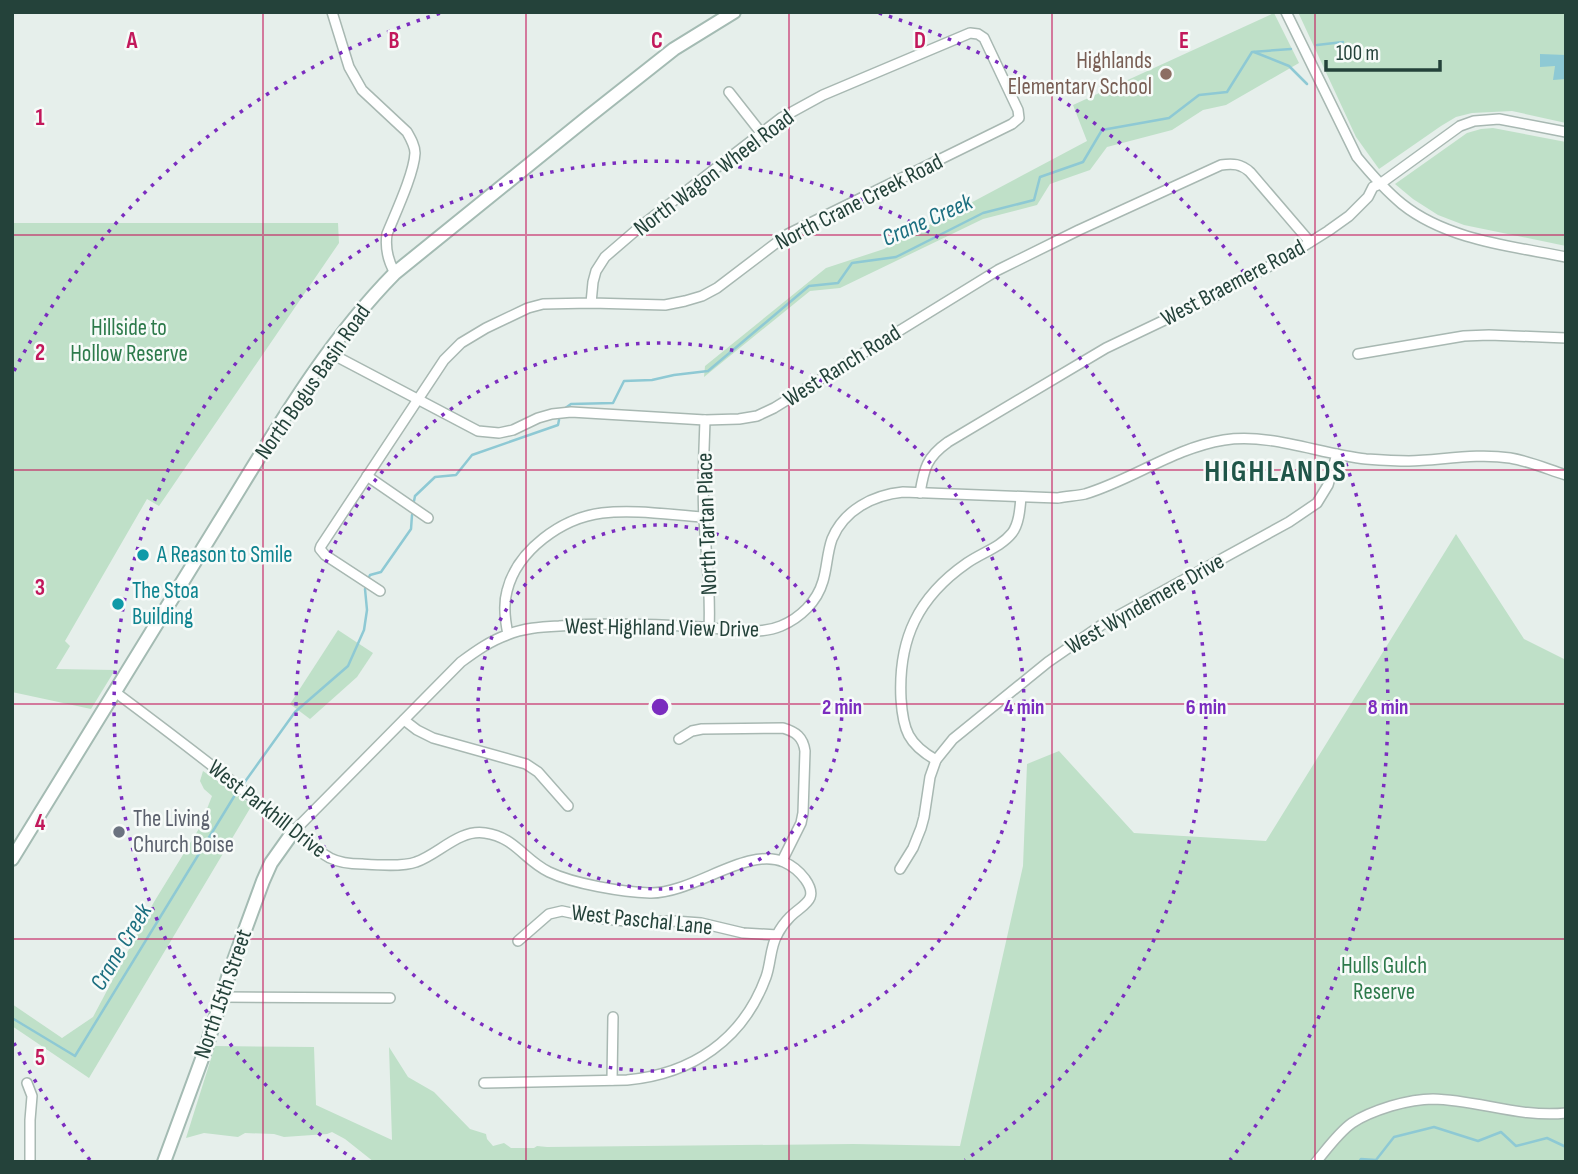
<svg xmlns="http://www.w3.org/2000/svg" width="1578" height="1174" font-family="'Sofia Sans Condensed',sans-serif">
<rect width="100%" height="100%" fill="#e6efeb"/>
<g fill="#bfe0c8">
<polygon points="1298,12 1566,12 1566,123 1512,111 1472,113 1456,117 1441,126 1379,169 1356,137"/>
<polygon points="1274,13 1299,63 1226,105 1203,110 1172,130 1107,147 1090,170 1050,184 1037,205 983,219 840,288 810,291 704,377 705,366 826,268 884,249 1087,141 1073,105"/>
<polygon points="1493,128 1566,142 1566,246 1464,225 1438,215 1413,199 1395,184 1467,133 1481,129"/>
<polygon points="12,223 338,223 339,243 159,506 147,499 65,641 70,646 56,669 115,670 91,709 12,692"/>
<polygon points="1456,534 1524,639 1566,660 1566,1162 374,1162 345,1139 332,1132 327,1134 284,1137 274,1134 245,1133 238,1137 204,1133 186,1138 215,1046 314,1047 316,1105 392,1140 389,1047 408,1077 434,1092 470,1129 486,1134 487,1139 493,1146 504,1143 511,1148 534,1148 537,1146 547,1147 853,1144 960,1146 1023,866 1027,764 1059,751 1134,833 1266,841"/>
<polygon points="338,630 373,653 357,677 310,719 290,704"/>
<polygon points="203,771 252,805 89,1078 12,1026 12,1004 62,1038 93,1017 154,902 200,827 212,796 204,789 200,781"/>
</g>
<polygon fill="#8ec9d4" points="1540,54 1566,55 1565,79 1553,80 1555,66 1540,67"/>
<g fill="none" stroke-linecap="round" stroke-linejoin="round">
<g stroke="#8ec9d4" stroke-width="2.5">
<polyline points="1317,45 1343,42"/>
<polyline points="1254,52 1289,66 1307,84"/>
<polyline points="564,409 571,404 613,403 624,381 652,380 674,375 708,371 809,286 838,283 852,263 896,257 983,213 1034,200 1040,177 1083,162 1102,130 1169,118 1199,95 1227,92 1252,52 1291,49"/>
<polyline points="414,501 415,496 435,477 456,475 472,455 558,425 559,420"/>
<polyline points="369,577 370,575 381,572 411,529 412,515"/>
<polyline points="244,783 295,712 348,666 364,630 367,610 365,589"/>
<polyline points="12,1018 75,1056 235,795"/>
<polyline points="1359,1162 1361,1159 1376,1160 1394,1137 1434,1127 1478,1141 1501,1132 1516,1146 1547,1138 1566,1147"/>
</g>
<g stroke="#a8b8b2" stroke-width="12">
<g id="street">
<path d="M332,12L349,67L362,90L407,132C411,139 415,146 415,153C414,174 395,214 387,234C385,248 388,261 395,273"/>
<path d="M1286,12L1357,157C1371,174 1385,190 1402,204C1447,240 1511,246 1566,257"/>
<polyline points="729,92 762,134"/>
<path d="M328,352L478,431L499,433L513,430L538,418L552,414L571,412L705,420L739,419L757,416L774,408L998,270L1079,230L1221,165C1233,163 1241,164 1250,172L1310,242"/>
<polyline points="1358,354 1464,336 1489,335 1566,338"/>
<path d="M705,420C704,453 702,486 704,518C706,555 711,591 709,628"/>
<polyline points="367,476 428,518"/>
<path d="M920,493C924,468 927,457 948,442L1106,348L1215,296L1288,256L1328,231L1349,216L1368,197L1373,187L1380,184L1460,126L1474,121L1499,119L1566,132"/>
<polyline points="380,591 325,555 320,549 321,546 444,360 461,343 486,328 528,308 543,304 591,303 665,305 685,301 702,296 717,288 788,234 1012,124 1019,118 1018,110 984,38 978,34 970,33 823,95 781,118 641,226 605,257 596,271 593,282 591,303"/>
<path d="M508,634C505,620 503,605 507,591C517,550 562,518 602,513C635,509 671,515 704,517"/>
<path d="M115,692C162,727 208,762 253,798C264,807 277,816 287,825C300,838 314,849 330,858C340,863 351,864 362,864C377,865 403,867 416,862C439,854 459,829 485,833C515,837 524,860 549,872C574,884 622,892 650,893C693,894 746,846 784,862C793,866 799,871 805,879C820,900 803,904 790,917C785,922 780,929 777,935C770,948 771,963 766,977C743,1040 692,1074 627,1080L484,1083"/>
<polyline points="404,720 417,730 433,738 526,764 538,772 568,806"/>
<path d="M679,739L692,731L702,729L783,728C796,732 803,737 805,751L803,813L801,823L782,861"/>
<path d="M936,760C908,744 903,730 901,699C898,639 918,597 967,563C981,553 1001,547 1012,533C1019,524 1020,509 1021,497"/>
<path d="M293,832L461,662C476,651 490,641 507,635C523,628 541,627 559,626C607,622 654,624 702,627C727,629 757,636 781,626C800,618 817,602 823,581C827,568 827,553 832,539C844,510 873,495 903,492L1058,498C1067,496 1076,496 1085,494C1132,480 1174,448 1224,440C1272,433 1319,454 1366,459C1380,460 1395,461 1409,461C1442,460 1477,453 1510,458C1529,461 1547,469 1566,475"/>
<polyline points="900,869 913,848 921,828 924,817 930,777 936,760 953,739 1048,662 1103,624 1289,522 1317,503 1328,485 1337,454"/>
<polyline points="518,941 549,914 562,911 595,918 636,922 674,921 701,923 743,933 777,935"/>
<polyline points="222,997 390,998"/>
<polyline points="612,1080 613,1017"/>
<polyline points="27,1083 32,1096 30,1120 30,1162"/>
<path d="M1316,1162C1326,1150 1339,1132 1352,1123C1364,1115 1378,1110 1391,1106C1405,1102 1419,1099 1433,1099C1478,1100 1520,1118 1566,1113"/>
</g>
</g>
<g stroke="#a4bbb3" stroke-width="16">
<g id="secondary">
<path d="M12,859C81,748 149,635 218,524C272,437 323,346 395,273L588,117L674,49L734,12"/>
<polyline points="164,1162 206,1048 230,971 263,881 271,863 293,832"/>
</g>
</g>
<use href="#street" stroke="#fff" stroke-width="9"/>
<use href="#secondary" stroke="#fff" stroke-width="12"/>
</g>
<path fill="none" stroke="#c2185b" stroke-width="2" stroke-opacity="0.55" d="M263,12V1162M526,12V1162M789,12V1162M1052,12V1162M1315,12V1162M12,235H1566M12,470H1566M12,704H1566M12,939H1566"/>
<g fill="none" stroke="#7b2cbf" stroke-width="3.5" stroke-dasharray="3.5 7">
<circle cx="660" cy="707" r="182"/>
<circle cx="660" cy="707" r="364"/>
<path d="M355 1160A546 546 0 1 1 965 1160"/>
<path d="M90 1160A728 728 0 0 1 14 1043M14 371A728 728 0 0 1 441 13M879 13A728 728 0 0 1 1230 1160"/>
</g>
<circle fill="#8d6e63" stroke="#f7fbf9" stroke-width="2.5" cx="1166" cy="74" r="7"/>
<g fill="#0f9aa8" stroke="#f7fbf9" stroke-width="2.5">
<circle cx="143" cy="555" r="7"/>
<circle cx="118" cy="604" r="7"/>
</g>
<circle fill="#6b7280" stroke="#f7fbf9" stroke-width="2.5" cx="119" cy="832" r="7"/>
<g text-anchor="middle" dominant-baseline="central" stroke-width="5" stroke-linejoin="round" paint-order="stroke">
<g font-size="23" fill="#785e54" stroke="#f7fbf9" text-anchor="end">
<text x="1152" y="61">Highlands<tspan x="1152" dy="26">Elementary School</tspan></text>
</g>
<g font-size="23" fill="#24423a" stroke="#f7fbf9">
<text transform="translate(714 173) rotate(-37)">North Wagon Wheel Road</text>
<text transform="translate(859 202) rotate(-27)">North Crane Creek Road</text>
<text transform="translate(1233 283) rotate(-28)">West Braemere Road</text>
<text transform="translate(842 366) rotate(-32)">West Ranch Road</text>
<text transform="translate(313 382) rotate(-55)">North Bogus Basin Road</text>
<text transform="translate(707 524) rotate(-92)">North Tartan Place</text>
<text transform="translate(1145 604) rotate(-30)">West Wyndemere Drive</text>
<text transform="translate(662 628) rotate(1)">West Highland View Drive</text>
<text transform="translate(267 809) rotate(38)">West Parkhill Drive</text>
<text transform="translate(642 920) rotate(6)">West Paschal Lane</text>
<text transform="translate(223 994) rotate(-71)">North 15th Street</text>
</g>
<g font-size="23" fill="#2d7a4b" stroke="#f7fbf9">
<text x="129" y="328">Hillside to<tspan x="129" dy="26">Hollow Reserve</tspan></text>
<text x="1384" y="966">Hulls Gulch<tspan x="1384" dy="26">Reserve</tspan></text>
</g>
<g font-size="23" fill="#0d838f" stroke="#f7fbf9" text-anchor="start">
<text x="157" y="555">A Reason to Smile</text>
<text x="132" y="591">The Stoa<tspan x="132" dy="26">Building</tspan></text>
</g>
<g font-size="23" fill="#5b616d" stroke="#f7fbf9" text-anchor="start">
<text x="133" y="819">The Living<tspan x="133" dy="26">Church Boise</tspan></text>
</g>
<g font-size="24" font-style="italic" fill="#1c6f80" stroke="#f7fbf9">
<text transform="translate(927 220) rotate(-24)">Crane Creek</text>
<text transform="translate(121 947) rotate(-59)">Crane Creek</text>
</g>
<g font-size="30" font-weight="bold" letter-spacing="2" fill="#1f5548" stroke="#f7fbf9">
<text x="1276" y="472">HIGHLANDS</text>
</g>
</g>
<g font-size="23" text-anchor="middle" font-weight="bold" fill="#c2185b" stroke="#f7fbf9" stroke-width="5" stroke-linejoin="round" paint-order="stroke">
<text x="132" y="48">A</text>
<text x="394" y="48">B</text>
<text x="657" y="48">C</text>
<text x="920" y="48">D</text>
<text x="1184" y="48">E</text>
<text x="40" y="125">1</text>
<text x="40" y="360">2</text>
<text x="40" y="595">3</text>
<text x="40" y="830">4</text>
<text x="40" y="1065">5</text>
</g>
<circle cx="660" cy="707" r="10" fill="#7b2cbf" stroke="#f7fbf9" stroke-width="3.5"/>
<g font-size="21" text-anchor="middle" font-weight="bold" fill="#7b2cbf" stroke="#f7fbf9" stroke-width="5" stroke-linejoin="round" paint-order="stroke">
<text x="842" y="714">2 min</text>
<text x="1024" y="714">4 min</text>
<text x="1206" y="714">6 min</text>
<text x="1388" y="714">8 min</text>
</g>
<rect width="1578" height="1174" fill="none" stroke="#24423a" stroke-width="28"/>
<path d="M1326 60v10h114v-10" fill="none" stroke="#24423a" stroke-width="3.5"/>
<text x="1336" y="60" font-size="21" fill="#24423a" stroke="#f7fbf9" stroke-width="5" paint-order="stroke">100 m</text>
</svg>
